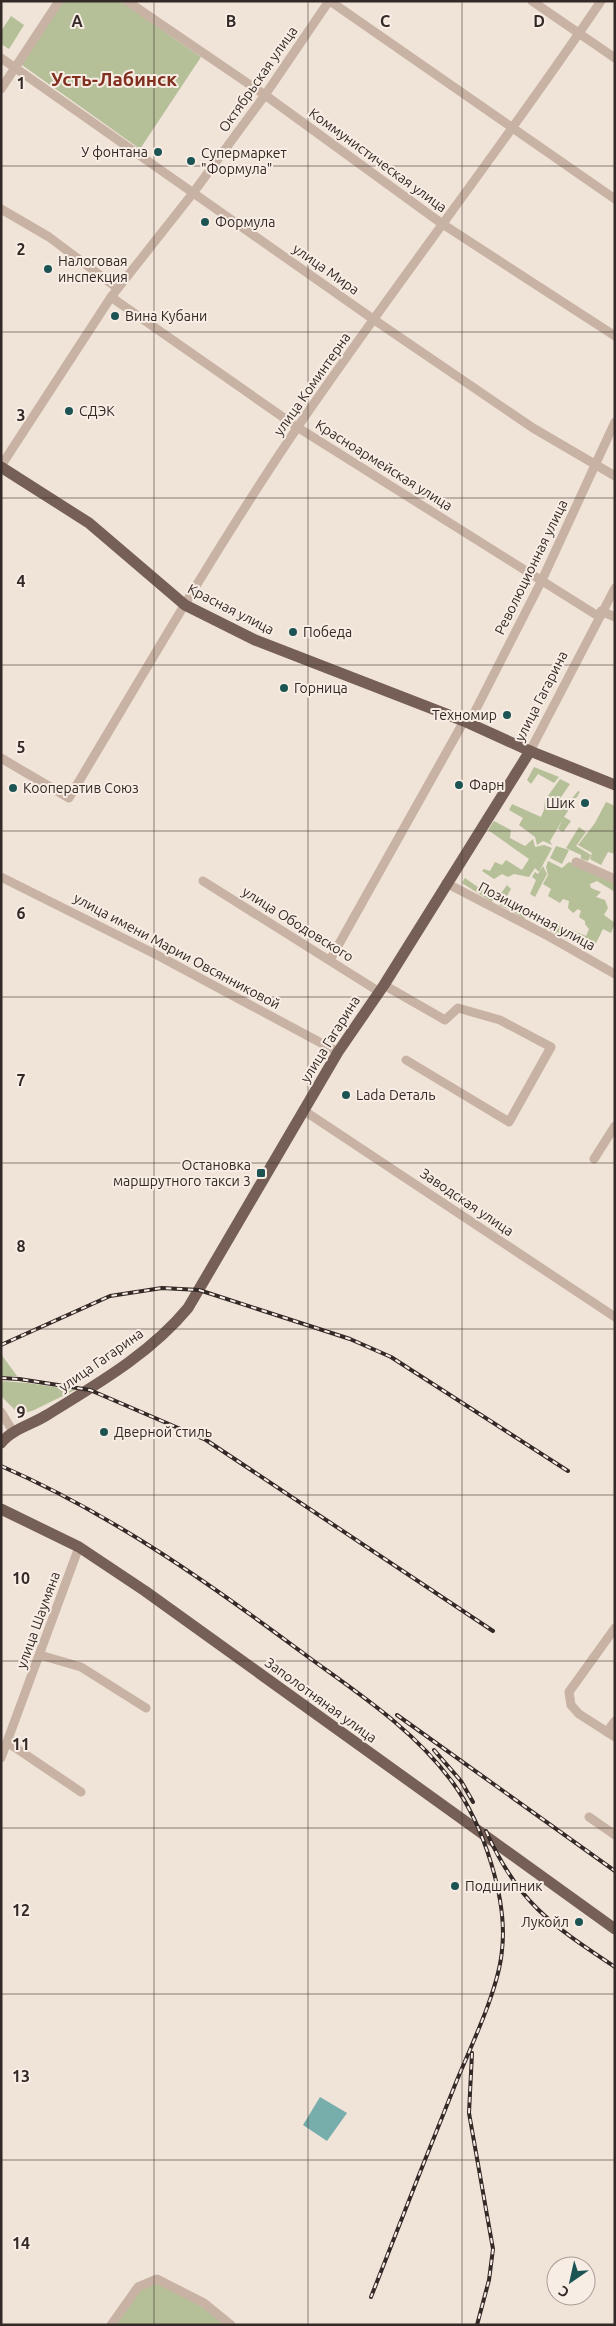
<svg xmlns="http://www.w3.org/2000/svg" width="616" height="2326" font-family="Ubuntu,sans-serif">
<rect width="100%" height="100%" fill="#f0e3d8"/>
<g fill="#b5bf98">
<polygon points="62,1 120,1 201,57 140,149 22,65"/>
<polygon points="11,16 24,25 9,49 1,44 1,31"/>
<polygon points="534,767 559,777 554,783 538,774 531,784 527,780"/>
<polygon points="560,779 570,784 559,800 563,803 570,801 578,791 580,792 564,817 571,821 563,832 558,829 563,819 550,841 552,845 543,841 537,845 535,837 519,825 523,818 509,810 512,804 541,817 544,810 545,800"/>
<polygon points="606,802 615,806 615,854 608,852 601,865 590,859 592,853 578,845 595,823"/>
<polygon points="494,821 511,830 510,838 525,846 533,839 535,847 544,845 552,848 539,872 535,868 529,877 514,874 508,877 502,874 494,879 482,871 484,869 490,871 495,862 502,865 506,860 522,870 529,859 488,830"/>
<polygon points="579,827 586,832 576,846 591,855 588,861 581,859 581,855 566,848"/>
<polygon points="556,846 569,850 562,864 550,858"/>
<polygon points="548,861 562,868 569,862 615,881 615,892 597,881 590,884 591,888 601,892 596,897 605,900 608,908 604,915 615,923 611,933 603,929 592,951 550,931 550,924 547,930 543,928 547,919 586,936 589,929 585,924 585,921 579,917 581,911 578,909 573,913 568,908 569,901 563,899 560,903 548,896 551,889 543,884 548,875 546,867"/>
<polygon points="543,866 547,874 535,897 530,894 536,880 532,877 535,872 538,874"/>
<polygon points="465,878 482,890 490,892 492,889 502,892 507,885 511,889 507,896 513,900 508,909 499,905 504,898 496,893 492,902 462,883"/>
<polygon points="517,902 528,907 527,911 529,912 524,919 511,910"/>
<polygon points="1,1354 17,1376 1,1376"/>
<polygon points="1,1381 28,1383 75,1390 32,1411 19,1414 1,1396"/>
<polygon points="157,2279 231,2325 112,2325 138,2287"/>
</g>
<polygon fill="#77adab" points="320,2097 347,2113 327,2141 303,2125"/>
<g fill="none" stroke-linecap="round" stroke-linejoin="round">
<g stroke="#c8b2a4" stroke-width="9">
<polyline points="127,1 265,95 441,223 615,336"/>
<polyline points="330,1 615,199"/>
<polyline points="532,1 615,58"/>
<polyline points="1,58 373,319 533,428 615,476"/>
<polyline points="1,89 59,1"/>
<polyline points="1,209 49,237 117,288"/>
<polyline points="111,297 297,427 598,616"/>
<polyline points="1,466 111,297 193,193 265,95 329,1"/>
<polyline points="601,611 615,617"/>
<polyline points="469,723 542,580 615,422"/>
<polyline points="530,751 615,588"/>
<path d="M1,758L69,798C144,673 217,546 299,425C397,282 504,145 601,1"/>
<polyline points="576,862 615,879"/>
<polyline points="1,877 157,955 338,1052"/>
<polyline points="203,881 378,991"/>
<polyline points="446,883 550,937 615,974"/>
<polyline points="330,960 464,721"/>
<polyline points="384,985 445,1020 458,1008 500,1020 551,1047 509,1122 406,1060"/>
<polyline points="303,1110 615,1317"/>
<polyline points="594,1159 615,1126"/>
<polyline points="1,1412 14,1433"/>
<polyline points="615,1628 569,1692 571,1705 579,1714 615,1737"/>
<polyline points="40,1655 81,1667 146,1708"/>
<polyline points="607,1732 615,1721"/>
<polyline points="7,1742 81,1792"/>
<polyline points="1,1758 79,1547"/>
<polyline points="589,1817 615,1835"/>
<polyline points="111,2325 138,2287 157,2279 204,2303 231,2325"/>
</g>
<g stroke="#755f57" stroke-width="11">
<polyline points="1,467 89,523 185,605 255,640 464,721 530,751 615,785"/>
<path d="M1,1443C12,1429 33,1424 47,1415C97,1384 150,1354 188,1308L338,1052L384,985L530,751"/>
<polyline points="1,1509 79,1547 145,1591 615,1929"/>
</g>
<g stroke="#332926" stroke-width="4">
<g id="rail">
<polyline points="1,1345 110,1296 162,1288 199,1290 350,1339 391,1357 568,1471"/>
<polyline points="1,1378 19,1379 90,1390 206,1440 493,1631"/>
<path d="M1,1466C114,1515 213,1586 311,1659C362,1696 415,1731 453,1783C483,1824 508,1899 502,1950C499,1988 472,2044 457,2080C428,2152 399,2225 371,2297"/>
<polyline points="397,1715 615,1871"/>
<polyline points="434,1750 461,1781 473,1802"/>
<path d="M486,1831C518,1903 552,1925 615,1967"/>
<polyline points="472,2053 469,2113 493,2249 489,2280 477,2325"/>
</g>
</g>
<use href="#rail" stroke="#f8ede4" stroke-width="2" stroke-dasharray="5.5" stroke-linecap="butt"/>
</g>
<path fill="none" stroke="#332926" stroke-width="1" stroke-opacity="0.55" d="M154,1V2325M308,1V2325M462,1V2325M1,166H615M1,332H615M1,498H615M1,665H615M1,831H615M1,997H615M1,1163H615M1,1329H615M1,1495H615M1,1661H615M1,1828H615M1,1994H615M1,2160H615"/>
<g fill="#1c5454" stroke="#f8ede4" stroke-width="2">
<circle cx="158" cy="152" r="5"/>
<circle cx="191" cy="161" r="5"/>
<circle cx="205" cy="222" r="5"/>
<circle cx="48" cy="269" r="5"/>
<circle cx="115" cy="316" r="5"/>
<circle cx="69" cy="411" r="5"/>
<circle cx="293" cy="632" r="5"/>
<circle cx="284" cy="688" r="5"/>
<circle cx="507" cy="715" r="5"/>
<circle cx="459" cy="785" r="5"/>
<circle cx="13" cy="788" r="5"/>
<circle cx="585" cy="803" r="5"/>
<circle cx="346" cy="1095" r="5"/>
<rect x="256" y="1168" width="10" height="10" rx="2.5"/>
<circle cx="104" cy="1432" r="5"/>
<circle cx="455" cy="1886" r="5"/>
<circle cx="579" cy="1922" r="5"/>
</g>
<g text-anchor="middle" dominant-baseline="central" stroke-width="4" stroke-linejoin="round" paint-order="stroke">
<g font-size="14" fill="#332926" stroke="#f8ede4">
<text transform="translate(258 79) rotate(-55)">Октябрьская улица</text>
<text transform="translate(378 160) rotate(36)">Коммунистическая улица</text>
<text transform="translate(326 269) rotate(35)">улица Мира</text>
<text transform="translate(312 384) rotate(-55)">улица Коминтерна</text>
<text transform="translate(384 465) rotate(32)">Красноармейская улица</text>
<text transform="translate(531 567) rotate(-64)">Революционная улица</text>
<text transform="translate(231 609) rotate(27)">Красная улица</text>
<text transform="translate(541 696) rotate(-63)">улица Гагарина</text>
<text transform="translate(537 916) rotate(28)">Позиционная улица</text>
<text transform="translate(298 924) rotate(32)">улица Ободовского</text>
<text transform="translate(177 951) rotate(28)">улица имени Марии Овсянниковой</text>
<text transform="translate(330 1039) rotate(-58)">улица Гагарина</text>
<text transform="translate(467 1202) rotate(34)">Заводская улица</text>
<text transform="translate(101 1360) rotate(-35)">улица Гагарина</text>
<text transform="translate(38 1620) rotate(-70)">улица Шаумяна</text>
<text transform="translate(321 1700) rotate(36)">Заполотняная улица</text>
</g>
<g font-size="14" fill="#332926" stroke="#f8ede4" text-anchor="start">
<text x="148" y="152" text-anchor="end">У фонтана</text>
<text x="201" y="153">Супермаркет<tspan x="201" dy="16">"Формула"</tspan></text>
<text x="215" y="222">Формула</text>
<text x="58" y="261">Налоговая<tspan x="58" dy="16">инспекция</tspan></text>
<text x="125" y="316">Вина Кубани</text>
<text x="79" y="411">СДЭК</text>
<text x="303" y="632">Победа</text>
<text x="294" y="688">Горница</text>
<text x="497" y="715" text-anchor="end">Техномир</text>
<text x="469" y="785">Фарн</text>
<text x="23" y="788">Кооператив Союз</text>
<text x="575" y="803" text-anchor="end">Шик</text>
<text x="356" y="1095">Lada Dеталь</text>
<text x="251" y="1165" text-anchor="end">Остановка<tspan x="251" dy="16">маршрутного такси 3</tspan></text>
<text x="114" y="1432">Дверной стиль</text>
<text x="465" y="1886">Подшипник</text>
<text x="569" y="1922" text-anchor="end">Лукойл</text>
</g>
<g font-size="19" font-weight="bold" fill="#813020" stroke="#f8ede4">
<text x="114" y="79">Усть-Лабинск</text>
</g>
</g>
<g font-size="16" text-anchor="middle" font-weight="bold" fill="#332926" stroke="#f8ede4" stroke-width="4" stroke-linejoin="round" paint-order="stroke">
<text x="77" y="27">A</text>
<text x="231" y="27">B</text>
<text x="385" y="27">C</text>
<text x="539" y="27">D</text>
<text x="21" y="89">1</text>
<text x="21" y="255">2</text>
<text x="21" y="421">3</text>
<text x="21" y="587">4</text>
<text x="21" y="753">5</text>
<text x="21" y="919">6</text>
<text x="21" y="1086">7</text>
<text x="21" y="1252">8</text>
<text x="21" y="1418">9</text>
<text x="21" y="1584">10</text>
<text x="21" y="1750">11</text>
<text x="21" y="1916">12</text>
<text x="21" y="2082">13</text>
<text x="21" y="2249">14</text>
</g>
<rect width="616" height="2326" fill="none" stroke="#332926" stroke-width="5"/>
<g transform="translate(571 2281) rotate(214)"><circle r="24" fill="#f8ede4" stroke="#a99f98"/>
<path d="M0-4L9 19L0 12L-9 19Z" fill="#1c5454"/>
<text y="-8" font-size="14" font-weight="bold" text-anchor="middle" fill="#332926">С</text>
</g>
</svg>
